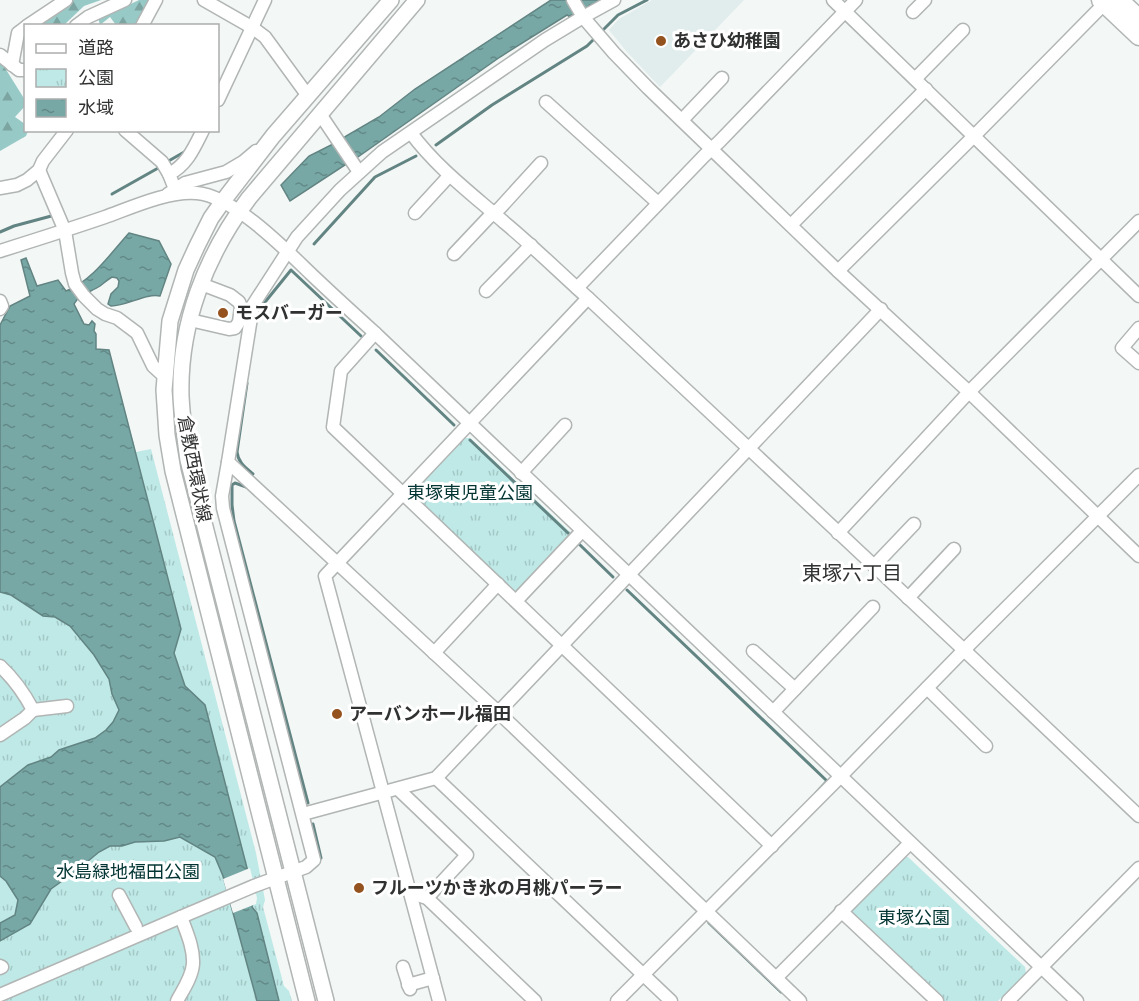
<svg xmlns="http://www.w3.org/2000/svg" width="1139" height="1001" font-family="'Sofia Sans Condensed','Noto Sans JP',sans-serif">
<defs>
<pattern id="forest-firs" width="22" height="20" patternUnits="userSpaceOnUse" patternTransform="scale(1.5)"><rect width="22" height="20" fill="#97c9c6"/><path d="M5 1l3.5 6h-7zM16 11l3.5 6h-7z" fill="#7ca4a1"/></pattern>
<pattern id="park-tufts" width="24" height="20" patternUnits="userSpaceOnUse" patternTransform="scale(1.5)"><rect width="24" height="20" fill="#bfe9e6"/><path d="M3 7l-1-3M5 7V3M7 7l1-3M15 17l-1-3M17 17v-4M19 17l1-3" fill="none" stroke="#a4c8c6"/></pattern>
<pattern id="water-ripples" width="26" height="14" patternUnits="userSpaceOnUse" patternTransform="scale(1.5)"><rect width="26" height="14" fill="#77a8a5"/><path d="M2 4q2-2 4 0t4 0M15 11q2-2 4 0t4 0" fill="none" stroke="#628987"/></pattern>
</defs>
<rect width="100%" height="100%" fill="#f3f7f6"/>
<polygon fill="#e0edec" points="652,0 744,0 660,87 627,52 609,30 619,19"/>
<g fill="url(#forest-firs)">
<polygon points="73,0 101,0 84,6 64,25 37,26"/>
<polygon points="139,0 151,0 137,25 116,25 110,17 100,25 98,17 110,14"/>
<polygon points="0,63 5,68 25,100 25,106 15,117 25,124 26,130 28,131 26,136 0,151"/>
</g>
<g fill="url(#park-tufts)">
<polygon points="58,280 74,304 84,324 89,325 92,321 95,324 94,331 96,334 96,349 109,350 136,452 151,449 256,853 265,900 263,907 284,986 289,991 292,1001 0,1001 0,325 10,306 30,296"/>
<polygon points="462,438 470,438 570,532 569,539 520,591 515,592 413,495 414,489"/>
<polygon points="903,856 908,857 1025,967 1026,973 998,1001 943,1001 851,915 851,907"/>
</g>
<g fill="url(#water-ripples)" stroke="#628482" stroke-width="1.5">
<polygon points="551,0 600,0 570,17 567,15 500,57 355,159 341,140 346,136 379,117 415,89"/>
<polygon points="335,143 348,163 290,201 281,185 309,156"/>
<path d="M129,233L159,241L171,264L160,296C146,293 127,306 111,306L108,304L111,294L118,287L119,281L117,278L112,277C107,280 104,283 100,286C91,292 79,294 74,304L84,324L89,325L92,321L95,324L94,331L96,334V349L109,350L181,629L174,653L185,686L205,705L247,868L254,898L252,907L257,913L279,1001H257L223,876L215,857L180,837L164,841L135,842L122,846H110L99,852L76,871L51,889L30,924L0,941V923L15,915L18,900L6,881L0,876V787L28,765L51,757L59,750L95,738L106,730L113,722L119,710L112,694L109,679L94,655L70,626L55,617L43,616L11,595L0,592V325L10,306L30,296L21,260L26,258L37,286L58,280L66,291C91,282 111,253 129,233Z"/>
</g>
<polygon fill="#f3f7f6" points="250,868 257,898 256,904 233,913 223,879"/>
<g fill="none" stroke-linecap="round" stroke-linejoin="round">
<g stroke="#628482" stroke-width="3">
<polyline points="600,33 618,15 647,0"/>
<polyline points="436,145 492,105 587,46 595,38"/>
<polyline points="165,163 186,151"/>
<polyline points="112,194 160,167"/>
<polyline points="0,232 14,226 55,215"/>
<polyline points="314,244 375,177 416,156"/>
<polyline points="257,312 291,270 361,336"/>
<polyline points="376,350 454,425"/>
<path d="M247,383L237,452C238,462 245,467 253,474"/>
<polyline points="470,440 568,533"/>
<polyline points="249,488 235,483 232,485 232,505 234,521 308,803"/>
<polyline points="579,544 613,577"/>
<polyline points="627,590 827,781 816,793"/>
<polyline points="313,824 321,858"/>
<polyline points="709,923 781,992"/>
</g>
<g stroke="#b1b5b4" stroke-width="15">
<g id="minor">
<polyline points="204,0 253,28 265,37 308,96"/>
<polyline points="573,0 583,17 614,53 648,88 838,271 969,392 1139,556"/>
<polyline points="614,0 583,17 545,40 382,152 340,190 297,237 253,305 228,462 498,712 800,1001"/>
<polyline points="833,0 1139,296"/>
<polyline points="913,12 925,0"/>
<polyline points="27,26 66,0"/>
<polyline points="76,26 88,17 125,0"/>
<polyline points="142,26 156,0"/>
<polyline points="0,55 19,70 26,70"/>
<polyline points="12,65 18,33 26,27"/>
<polyline points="915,79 963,30"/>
<polyline points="218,100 265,0"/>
<polyline points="546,102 658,203"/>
<polyline points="320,114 359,172"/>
<polyline points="682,120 722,78"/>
<polyline points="125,130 162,162 169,174"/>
<path d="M411,133C437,168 472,194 505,223C534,247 560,273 588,298L964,650L1139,816"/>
<polyline points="39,170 65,231 72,273 75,284 84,296 97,309 105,314 117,318 137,333 153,366 165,377"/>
<polyline points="0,188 17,185 27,180 39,170 43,161 67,130"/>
<path d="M175,189L169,174C187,165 194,148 203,130"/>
<polyline points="168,194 185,183 226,172 243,162 256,151"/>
<polyline points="415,213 449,176"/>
<polyline points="791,225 926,89"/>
<path d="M0,251C35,240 70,229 105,217C130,208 170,190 197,193C233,196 285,249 311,274C332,294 354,314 375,333L1077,1001"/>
<polyline points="454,254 488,218 500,208 541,163"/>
<polyline points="838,271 974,136 1108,0"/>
<polyline points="577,288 704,156 720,141 856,0"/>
<polyline points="486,291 531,245"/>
<polyline points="0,301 2,306 0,309"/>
<polyline points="190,320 229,329 235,328 239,322 241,307 239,302 230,295 201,284"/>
<polyline points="1139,328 1122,348 1139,363"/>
<polyline points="375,333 341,371 333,427 772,846"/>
<polyline points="521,473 565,425"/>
<polyline points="838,533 969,392 1139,221"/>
<polyline points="874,566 914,524"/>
<polyline points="908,598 954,549"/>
<polyline points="516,601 582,531"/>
<polyline points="753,651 795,689"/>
<polyline points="434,653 498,584"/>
<path d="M0,666C14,679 24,693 33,710L25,718L0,735"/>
<polyline points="927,688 986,746"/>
<polyline points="33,710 67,706"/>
<polyline points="773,712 873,607"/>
<polyline points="436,778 671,1001"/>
<polyline points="398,789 467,855 427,898"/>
<polyline points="303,814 436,778 881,309"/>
<polyline points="410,893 427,898 535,1001"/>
<polyline points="119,895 136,927"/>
<polyline points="841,911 937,1001"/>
<polyline points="0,966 2,967 0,968"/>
<polyline points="403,967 410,989"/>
<polyline points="776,978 910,843"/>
<polyline points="408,985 433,978"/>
<polyline points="0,995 181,917 254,886 306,867 314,860 223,508 222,496 228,462"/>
<path d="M177,1001C183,990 192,977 193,964C194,948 186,931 181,917"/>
<polyline points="439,1001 325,576 588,298"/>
<polyline points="617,1001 835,782 964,650 1139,475"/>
<polyline points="1008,1001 1139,868"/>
</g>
</g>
<g stroke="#b1b5b4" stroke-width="18">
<g id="major">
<polyline points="307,1001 173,471 167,435 164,390 170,321 186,270 197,246 211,218 223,201 273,136 391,0"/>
<path d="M326,1001L188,460C185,439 182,418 181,396C179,324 206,255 249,198L417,0"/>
</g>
</g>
<g stroke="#b1b5b4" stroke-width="21">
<g id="highway">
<polyline points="1101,0 1139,36"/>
<polyline points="1119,0 1139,19"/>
</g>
</g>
<use href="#minor" stroke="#fff" stroke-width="12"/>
<use href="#major" stroke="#fff" stroke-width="15"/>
<use href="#highway" stroke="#fff" stroke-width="18"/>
</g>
<g fill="#94521f" stroke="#fff" stroke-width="2">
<circle cx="661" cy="41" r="6"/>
<circle cx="223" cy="313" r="6"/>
<circle cx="337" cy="714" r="6"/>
<circle cx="359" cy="888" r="6"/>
</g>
<g text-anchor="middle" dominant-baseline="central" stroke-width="6" stroke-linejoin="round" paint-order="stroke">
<g font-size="18" font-weight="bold" fill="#303131" stroke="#fff" text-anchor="start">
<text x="673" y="41">あさひ幼稚園</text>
<text x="235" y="313">モスバーガー</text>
<text x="349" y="714">アーバンホール福田</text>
<text x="371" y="888">フルーツかき氷の月桃パーラー</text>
</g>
<g font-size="18" fill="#303131" stroke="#fff">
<text transform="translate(194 469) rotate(79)">倉敷西環状線</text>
</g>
<g font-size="18" fill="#013432" stroke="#fff">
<text x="470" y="493">東塚東児童公園</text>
<text x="128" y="872">水島緑地福田公園</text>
<text x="914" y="918">東塚公園</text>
</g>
<g font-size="20" fill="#303131" stroke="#fff">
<text x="852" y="574">東塚六丁目</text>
</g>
</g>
<rect x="24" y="24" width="195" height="108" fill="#ffffff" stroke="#acadad" stroke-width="1.5"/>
<rect x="36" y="44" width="30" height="9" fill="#ffffff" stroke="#acadad" stroke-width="1.5"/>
<text x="78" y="54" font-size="18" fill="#303131">道路</text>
<rect x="36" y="69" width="30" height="18" fill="url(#park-tufts)" stroke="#acadad" stroke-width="1.5"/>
<text x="78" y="84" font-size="18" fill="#303131">公園</text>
<rect x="36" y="99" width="30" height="18" fill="url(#water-ripples)" stroke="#acadad" stroke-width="1.5"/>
<text x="78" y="114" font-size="18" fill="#303131">水域</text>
</svg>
